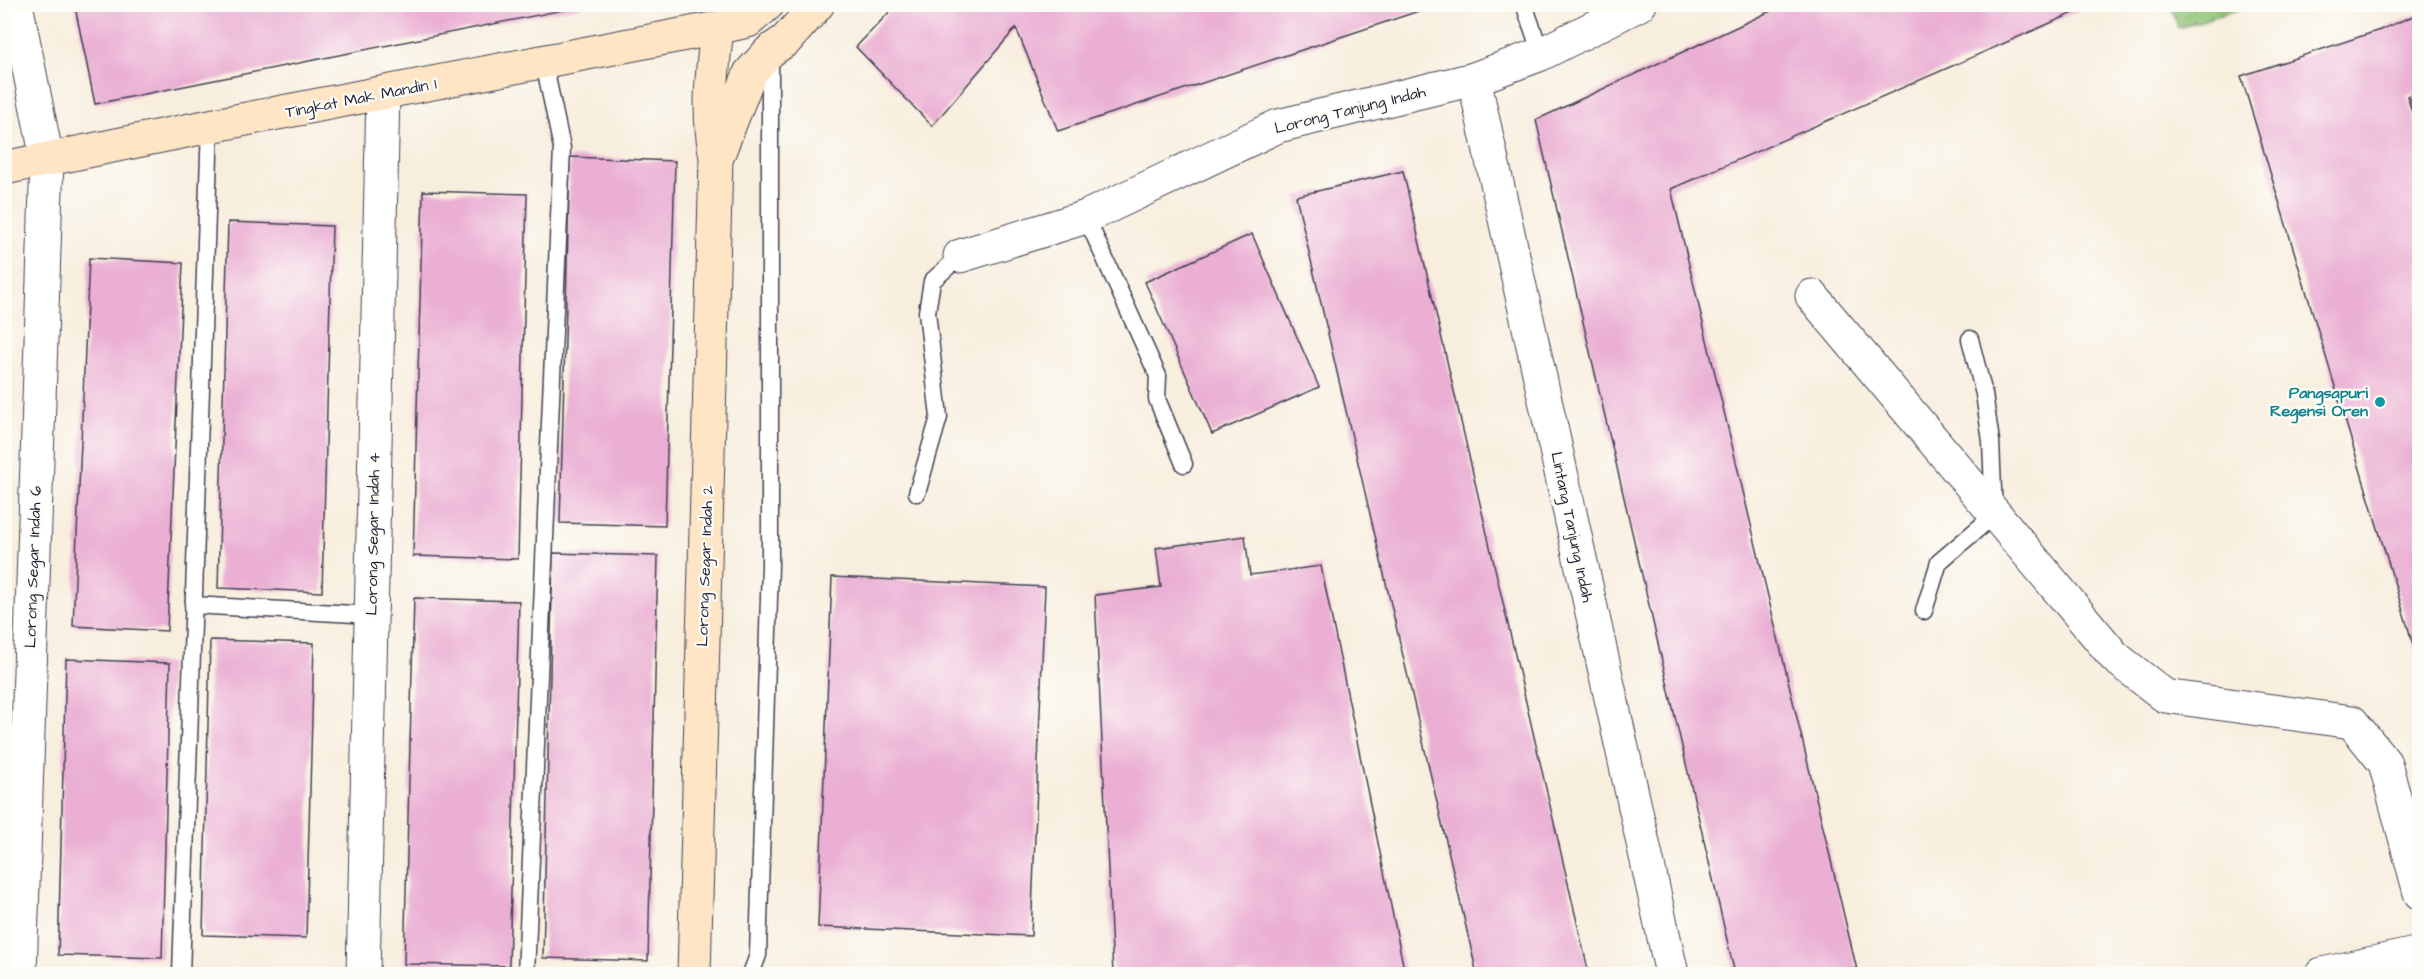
<svg xmlns="http://www.w3.org/2000/svg" width="2424" height="979" font-family="'Architects Daughter',sans-serif">
<defs>
<pattern id="park-dots" width="8" height="8" patternUnits="userSpaceOnUse" patternTransform="scale(1.5)"><rect width="8" height="8" fill="#91c677"/><path d="M2 2h.1M6 6h.1" fill="none" stroke="#76a063" stroke-width="1.8" stroke-linecap="round"/></pattern>
</defs>
<rect width="100%" height="100%" fill="#fdfcf7"/>
<filter id="ink" filterUnits="userSpaceOnUse"><feTurbulence type="fractalNoise" baseFrequency=".0167" numOctaves="2"/><feDisplacementMap in="SourceGraphic" scale="12" xChannelSelector="R" yChannelSelector="G"/><feConvolveMatrix kernelMatrix="1 2 1 2 8 2 1 2 1" color-interpolation-filters="sRGB"/></filter>
<filter id="wash" filterUnits="userSpaceOnUse"><feTurbulence type="fractalNoise" baseFrequency=".008" numOctaves="4" result="noise"/><feDisplacementMap in="SourceGraphic" scale="24" xChannelSelector="R" yChannelSelector="G"/><feGaussianBlur stdDeviation="1.35" result="paint"/><feColorMatrix in="noise" values="0 0 0 0 0 0 0 0 0 0 0 0 0 0 0 0 0 1.4 0 .05"/><feComposite in="paint" operator="in"/></filter>
<g filter="url(#wash)">
<rect width="100%" height="100%" fill="#f8eede"/>
<polygon fill="url(#park-dots)" stroke="#5a7459" stroke-width="1.5" points="2171,4 2253,4 2253,5 2178,28"/>
<g id="blocks">
<g fill="#eaafd3">
<polygon points="89,4 583,4 583,6 95,104 75,7"/>
<polygon points="897,4 1437,4 1437,5 1058,131 1016,28 932,126 856,47"/>
<polygon points="1786,4 2094,4 1671,189 1858,974 1735,974 1536,120"/>
<polygon points="2420,13 2420,91 2407,96 2420,138 2419,664 2241,76 2380,30"/>
<polygon points="2420,94 2420,127 2419,127 2410,99"/>
<polygon points="570,157 675,161 665,526 560,523"/>
<polygon points="1403,171 1589,974 1477,974 1296,196"/>
<polygon points="423,191 527,194 518,559 413,556"/>
<polygon points="228,222 332,226 322,592 218,588"/>
<polygon points="1252,234 1319,387 1212,434 1145,282"/>
<polygon points="89,258 183,263 167,631 73,626"/>
<polygon points="1245,536 1250,575 1321,566 1405,974 1113,974 1095,595 1161,587 1156,548"/>
<polygon points="553,553 658,556 648,961 543,958"/>
<polygon points="832,577 1045,587 1031,936 818,927"/>
<polygon points="414,598 519,601 509,966 404,964"/>
<polygon points="210,640 314,643 306,938 203,935"/>
<polygon points="66,659 170,663 162,958 58,955"/>
</g>
</g>
</g>
<g filter="url(#ink)">
<use href="#blocks" fill-opacity="0" stroke="#424153" stroke-width="1.5"/>
<g fill="none" stroke-linecap="round" stroke-linejoin="round">
<g stroke="#424153" stroke-width="19">
<g id="lane">
<polyline points="1524,4 1541,54"/>
<polyline points="1086,217 1158,376 1157,399 1184,464"/>
<polyline points="917,493 939,417 927,312 932,281 960,256"/>
<polyline points="193,605 372,615"/>
<polyline points="1924,611 1939,562 1994,515 1991,441 1984,394 1970,339"/>
<polyline points="181,974 210,126"/>
<polyline points="526,974 562,148 544,63"/>
<polyline points="751,974 758,955 770,565 770,55"/>
</g>
</g>
<g stroke="#424153" stroke-width="35">
<g id="street">
<polyline points="16,4 47,159 20,974"/>
<polyline points="1474,79 1672,974"/>
<polyline points="960,256 1086,217 1278,126 1474,79 1541,54 1640,4"/>
<polyline points="1812,296 2115,657 2165,696 2352,722 2385,763 2420,893"/>
<polyline points="363,974 383,94"/>
<polyline points="2322,974 2420,953"/>
</g>
</g>
<g stroke="#424153" stroke-width="35">
<g id="secondary">
<polyline points="717,157 750,73 770,51 786,40 818,4"/>
<polyline points="4,168 210,126 717,28"/>
<path d="M694,974L716,158C707,111 712,75 717,28L748,21L768,4"/>
</g>
</g>
<use href="#lane" stroke="#fff" stroke-width="16"/>
<use href="#street" stroke="#fff" stroke-width="33"/>
<use href="#secondary" stroke="#fde5c5" stroke-width="33"/>
</g>
</g>
<circle fill="#0f9aa8" stroke="#fdfcf7" stroke-width="2" cx="2380" cy="402" r="6"/>
<g text-anchor="middle" dominant-baseline="central" stroke-width="4.5" stroke-linejoin="round" paint-order="stroke">
<g font-size="16" fill="#22223b" stroke="#fdfcf7">
<text transform="translate(361 98) rotate(-11)">Tingkat Mak Mandin 1</text>
<text transform="translate(1350 110) rotate(-14)">Lorong Tanjung Indah</text>
<text transform="translate(1572 527) rotate(78)">Lintang Tanjung Indah</text>
<text transform="translate(373 534) rotate(-89)">Lorong Segar Indah 4</text>
<text transform="translate(705 566) rotate(-88)">Lorong Segar Indah 2</text>
<text transform="translate(33 567) rotate(-88)">Lorong Segar Indah 6</text>
</g>
<g font-size="16" font-weight="bold" fill="#0d838f" stroke="#fdfcf7" text-anchor="end">
<text x="2368" y="393">Pangsapuri<tspan x="2368" dy="18">Regensi Oren</tspan></text>
</g>
</g>
<rect width="2424" height="979" fill="none" stroke="#fdfcf7" stroke-width="24"/>
</svg>
